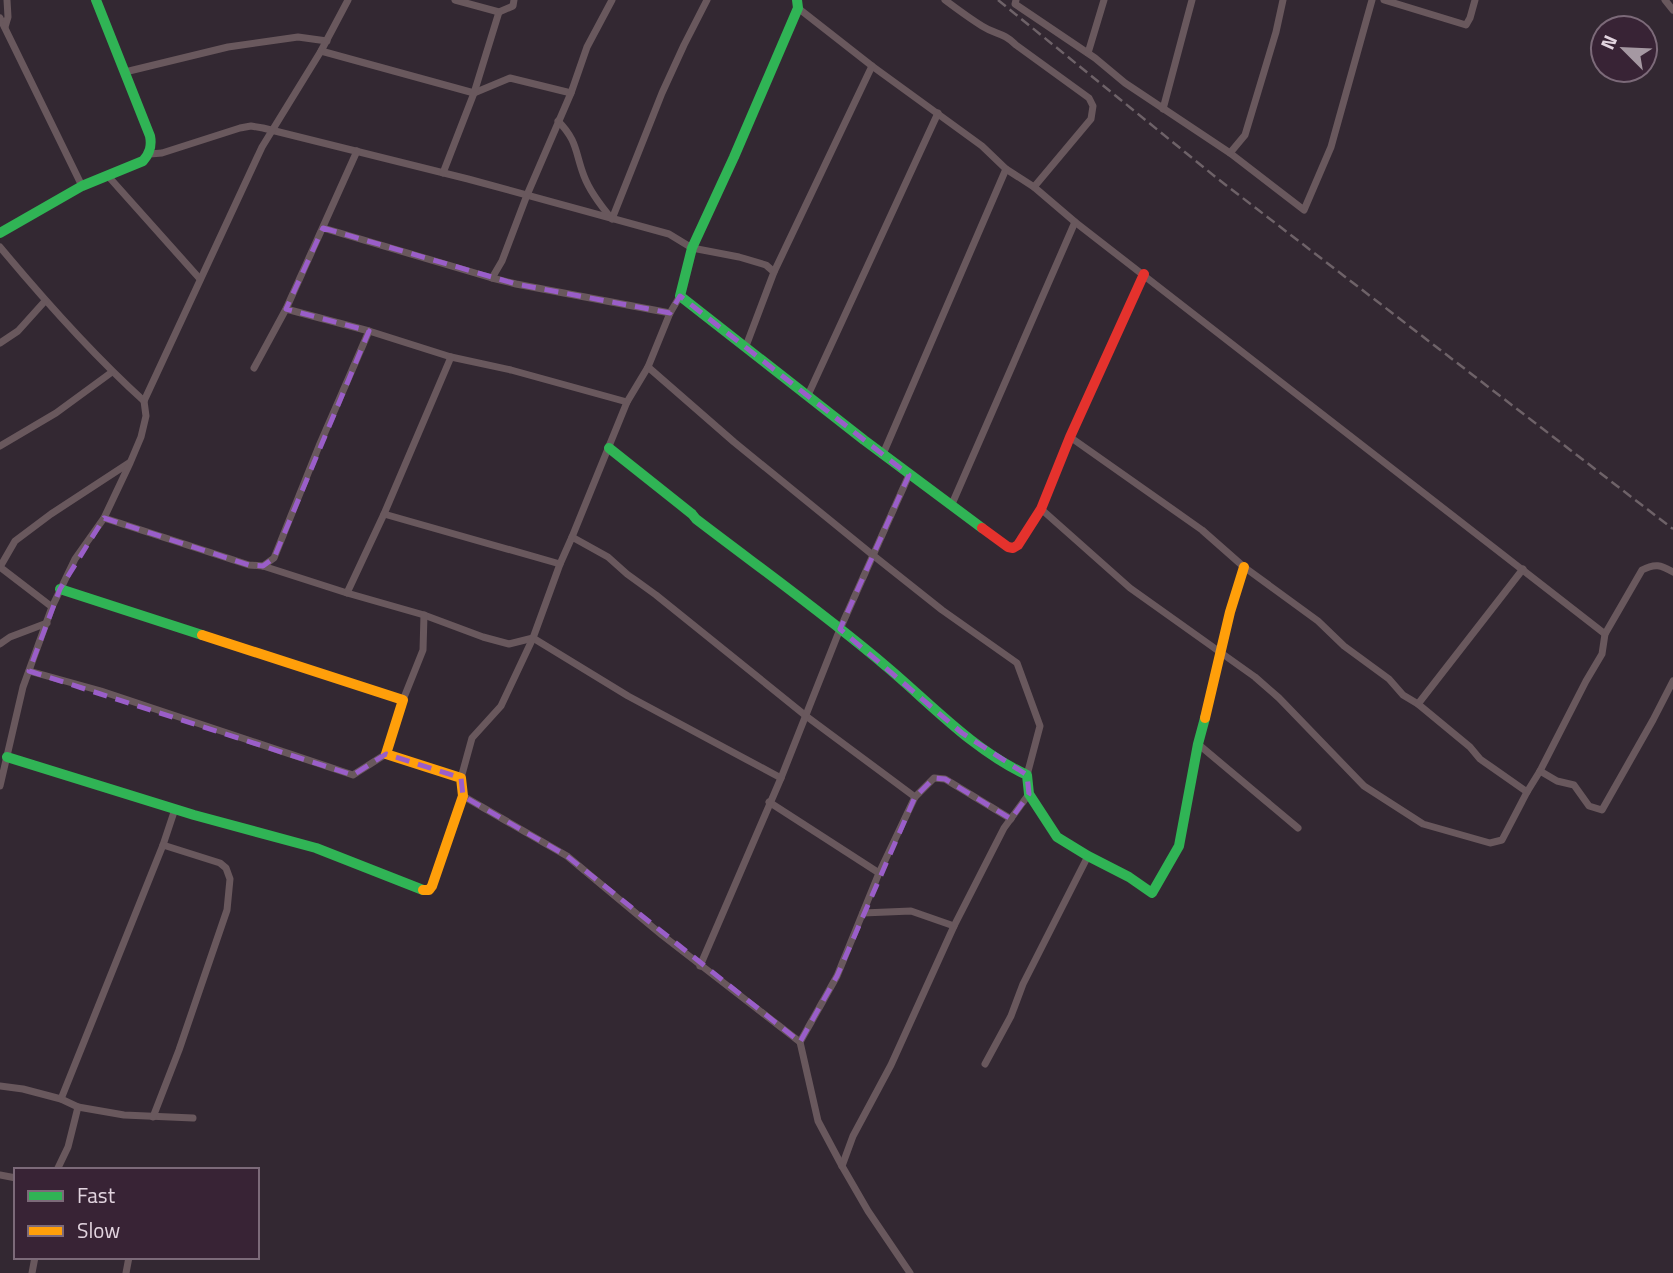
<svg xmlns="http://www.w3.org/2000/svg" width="1673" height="1273" font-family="'Titillium Web',sans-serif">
<rect width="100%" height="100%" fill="#332832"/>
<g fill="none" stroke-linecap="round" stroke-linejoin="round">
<g stroke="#69585d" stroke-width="7">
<polyline points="455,0 499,12 513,6 514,0"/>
<path d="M945,0C957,9 969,18 982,26C996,35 1003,32 1016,45L1089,98L1093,106L1091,119L1034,187"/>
<polyline points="1016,0 1015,4 1095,58 1125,83 1230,153 1304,210 1331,147 1372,0"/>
<polyline points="1384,0 1466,25 1470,18 1475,0"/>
<polyline points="1665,0 1673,10"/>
<polyline points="798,8 872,66 982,146 1006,169 1034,187 1075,222 1605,634"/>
<polyline points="0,18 82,186"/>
<polyline points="5,27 8,17 7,0"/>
<polyline points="321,51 474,93 510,78 571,93"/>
<polyline points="1088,53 1104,0"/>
<polyline points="125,72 228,47 298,37 327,41"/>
<polyline points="1163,109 1192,0"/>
<path d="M558,121C578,141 575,153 584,176C590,192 601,206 612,219L662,93L684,45L707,0"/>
<polyline points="1230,153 1245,135 1276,32 1283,0"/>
<polyline points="150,154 162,153 240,128 251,126 263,128 468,179 669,234 692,248 739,257 766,265 774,272 746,346"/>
<polyline points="443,173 474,93 499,12"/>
<polyline points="108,176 200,279"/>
<polyline points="323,228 492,278 502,261 527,195 571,93 587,47 612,0"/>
<path d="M0,247C45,301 91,353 144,401"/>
<polyline points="774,272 872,66"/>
<polyline points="492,278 516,284 670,313"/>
<polyline points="286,309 369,331 451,357 511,370 627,402"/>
<polyline points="0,343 18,331 45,301"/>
<polyline points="648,367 734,442 874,556 942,610 1017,663 1040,726 1027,775"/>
<polyline points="254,368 286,309 357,151"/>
<polyline points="808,395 938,113"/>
<polyline points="1070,437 1202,530 1244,567 1318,621 1344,646 1389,679 1403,695 1418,704 1470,747 1480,759 1527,792"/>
<polyline points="0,446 56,413 112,372"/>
<polyline points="883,454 1006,169"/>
<polyline points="952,504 1075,222"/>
<path d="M1041,509L1130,588L1255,677L1279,698L1364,786L1423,824L1490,843L1502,840L1527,792L1540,771L1586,681L1602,654L1605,634L1642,570C1655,563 1661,565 1673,572"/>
<polyline points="384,514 560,564 572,537 608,557 627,574 656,595 806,716 915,797"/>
<polyline points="104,518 249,565 263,566 347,593 384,514 451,357"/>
<polyline points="572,537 627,402 648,367 670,313 680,296"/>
<polyline points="263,566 274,558 319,446 369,331"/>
<polyline points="347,593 424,615 483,637 509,644 533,638 628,696 781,778"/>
<polyline points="52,607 0,567 15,541 51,514 129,463"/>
<polyline points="0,644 10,637 47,623"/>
<polyline points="29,671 101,691 353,775 386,754"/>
<polyline points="403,700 423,650 424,615"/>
<polyline points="1418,704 1523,569"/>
<polyline points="1198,744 1298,828"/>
<polyline points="1540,771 1557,781 1574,785 1589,806 1602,810 1653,720 1673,681"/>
<polyline points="461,778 472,738 501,706 533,638 560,564"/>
<polyline points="0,786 23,687 52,607 75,559 104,518 130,463 141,437 146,416 144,401 262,147 321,51 348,0"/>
<polyline points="463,796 567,856 662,935 800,1042 818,1121 842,1166 868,1211 910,1273"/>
<polyline points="769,802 879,873"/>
<polyline points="863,913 911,911 954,926"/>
<polyline points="700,966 781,778 840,629 909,475"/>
<polyline points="800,1042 837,976 879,873 915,797 934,778 945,779 1011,819"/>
<polyline points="985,1064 1011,1016 1023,984 1088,856"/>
<polyline points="0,1086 23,1089 61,1099 78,1107 124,1115 193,1118"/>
<polyline points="61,1099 163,845 175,809"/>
<polyline points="153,1117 179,1050 227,910 230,879 226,868 220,863 163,845"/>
<polyline points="842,1166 853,1136 891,1065 954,926 1004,828 1029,794"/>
<polyline points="57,1170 68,1147 78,1107"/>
<polyline points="0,1175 16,1178"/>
<polyline points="32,1273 35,1257"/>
<polyline points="126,1273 129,1257"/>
</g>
<g stroke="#30b455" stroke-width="10">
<polyline points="797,0 798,8 734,157 692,248 680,296 864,440 982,528"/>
<path d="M0,233L82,186L143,161C150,153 152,146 150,136L96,0"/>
<path d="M609,448L692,514L696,519C760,568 826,615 887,667C932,705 973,750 1027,775L1029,794L1057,837L1088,856L1129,877L1152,893L1179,846L1198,744L1205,718"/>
<polyline points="60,589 202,635"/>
<polyline points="7,757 194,815 316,848 423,890"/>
</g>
<g stroke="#ff9f0a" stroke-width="10">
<polyline points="202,635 403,700 386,754 461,778 463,796 432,886 429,890 423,890"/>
<polyline points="1205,718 1230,612 1244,567"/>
</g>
<polyline stroke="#e5322d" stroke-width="10" points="982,528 1008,547 1013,548 1018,545 1041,509 1070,437 1144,274"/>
<polyline stroke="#6e6268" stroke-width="2.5" stroke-dasharray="10 5" stroke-linecap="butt" points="998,0 1218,179 1673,529"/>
</g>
<path fill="none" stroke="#9a5ec9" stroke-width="5" stroke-dasharray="14 9" stroke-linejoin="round" d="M323,228L516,284L670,313L680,296L909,475L840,629L962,733L1027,775L1029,794L1011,819L945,779L934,778L915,797L837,976L800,1042L567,856L463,796L461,778L386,754L353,775L29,671L60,589L104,518L249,565L263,566L274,558L369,331L286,309Z"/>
<rect x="14" y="1168" width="245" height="91" fill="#382335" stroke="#7c6a79" stroke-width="2"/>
<rect x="28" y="1191" width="35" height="10" fill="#30b455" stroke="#7c6a79" stroke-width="2"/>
<text x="77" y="1203" font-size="21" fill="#e2d4df">Fast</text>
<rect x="28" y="1226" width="35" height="10" fill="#ff9f0a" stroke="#7c6a79" stroke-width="2"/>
<text x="77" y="1238" font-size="21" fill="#e2d4df">Slow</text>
<g transform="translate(1624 49) rotate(294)"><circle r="33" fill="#382335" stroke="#7c6a79" stroke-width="2"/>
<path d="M0-5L12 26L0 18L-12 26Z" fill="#a598a2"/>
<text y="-10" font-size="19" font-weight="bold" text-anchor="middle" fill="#e2d4df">N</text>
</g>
</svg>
